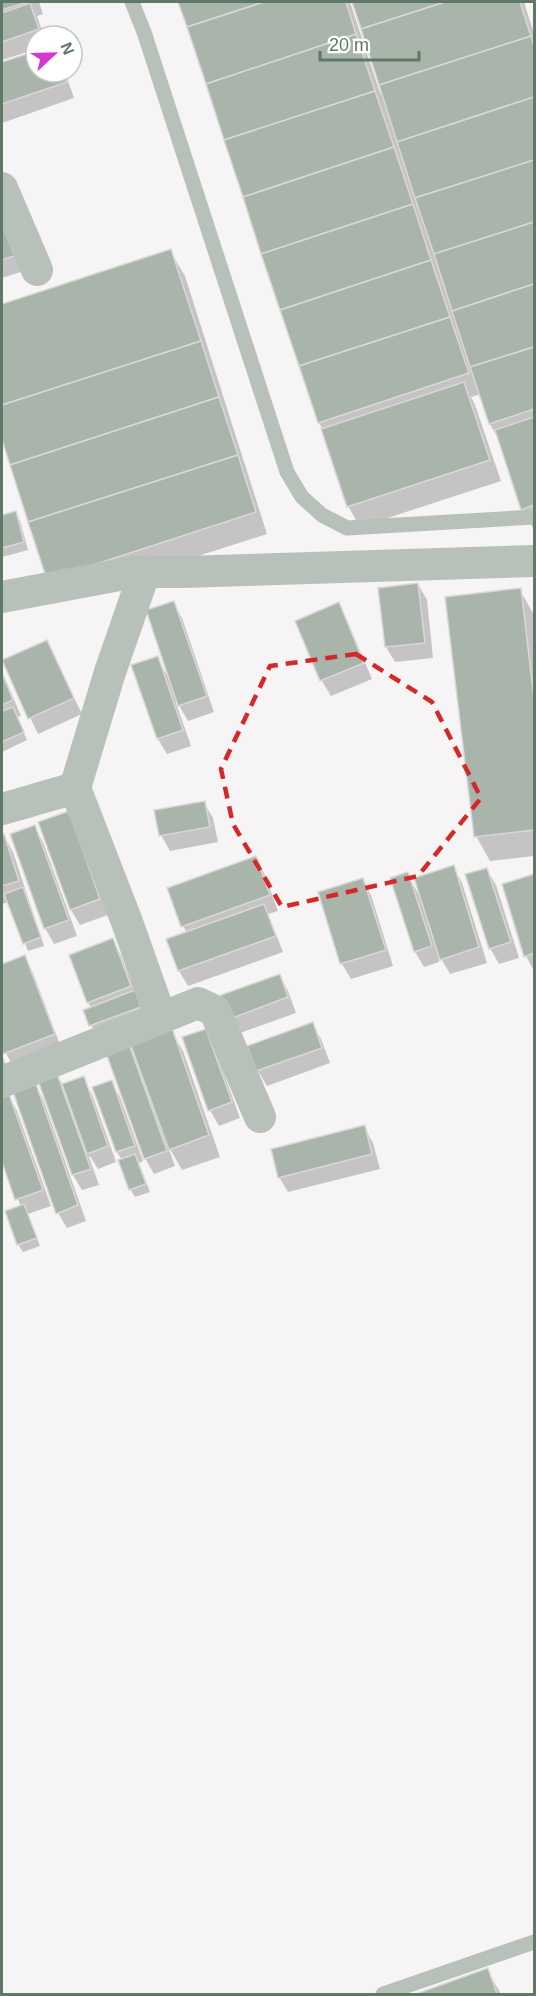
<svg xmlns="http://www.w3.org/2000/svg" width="536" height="1996" font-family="Helvetica,sans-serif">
<rect width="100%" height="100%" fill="#f7f4f5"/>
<g fill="#0003">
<polygon points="2,2 39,2 43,14 37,16 44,36 36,36 36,49 2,60"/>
<polygon points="180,2 350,2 380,93 383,92 353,2 524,2 534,34 534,530 522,509 499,440 490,424 481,394 471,397 475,405 501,481 360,527 348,506 323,430 319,423"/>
<polygon points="36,52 36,72 65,72 74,98 2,123 2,64"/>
<polygon points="16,228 33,268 2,278 2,233"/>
<polygon points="170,251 185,276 267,534 60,600 48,579 2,435 2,305"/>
<polygon points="16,513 20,521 28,550 2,557 2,517"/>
<polygon points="418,584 427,600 433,658 395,662 386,647"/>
<polygon points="520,590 534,615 534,856 490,861 476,836"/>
<polygon points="173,603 182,618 214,712 188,721 177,702 176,703 191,746 167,754 158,739 157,658 168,677 170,676"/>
<polygon points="338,604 347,620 372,679 331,696 322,681 297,622"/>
<polygon points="47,642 82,714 38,734 3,661"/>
<polygon points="2,671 21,716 17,717 27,740 2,752"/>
<polygon points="204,803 213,818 218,842 170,851 161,835"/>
<polygon points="68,813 108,915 80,925 71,910 40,823"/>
<polygon points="34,827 43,842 77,936 54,944 45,928"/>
<polygon points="4,836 13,852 44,946 28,951 9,902 2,904 2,837"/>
<polygon points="255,858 264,873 278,911 268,914 283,952 188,986 179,971 187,933 183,926"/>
<polygon points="453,867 462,883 487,963 450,974 438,953 439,962 424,967 415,952 392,879 407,874 419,895"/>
<polygon points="487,870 496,885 519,958 499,964 490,948"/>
<polygon points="534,876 534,971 526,956 503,885"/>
<polygon points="362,880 371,895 393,966 351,979 342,964 320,893"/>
<polygon points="112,940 121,955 144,1015 95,1034 85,1011 92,1008 88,1003"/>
<polygon points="24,957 33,973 62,1050 14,1069 2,1045 2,966"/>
<polygon points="279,975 288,991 296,1013 240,1033 223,996"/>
<polygon points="312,1024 321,1039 330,1063 267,1086 258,1071 249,1047"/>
<polygon points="171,1030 183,1051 220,1157 182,1170 170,1149 169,1150 175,1166 154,1174 145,1158 129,1046 136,1059"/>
<polygon points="206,1030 214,1046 240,1118 219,1126 210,1110"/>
<polygon points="2,1054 7,1069 2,1071"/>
<polygon points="56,1073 63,1085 83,1078 92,1094 116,1162 98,1169 90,1156 89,1157 99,1185 82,1190 73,1175 39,1079"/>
<polygon points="111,1082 120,1097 143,1161 139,1163 150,1192 135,1197 130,1189 122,1160 117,1152 94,1088"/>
<polygon points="34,1083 43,1099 86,1221 67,1228 58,1213"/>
<polygon points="8,1095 17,1111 51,1206 28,1214 40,1246 23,1252 18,1244 21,1207 2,1158 2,1098"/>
<polygon points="364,1127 373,1143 380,1169 288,1192 279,1177"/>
<polygon points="487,1970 501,1994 421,1994"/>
</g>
<g fill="#a9b5aa" stroke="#d9d7d7" stroke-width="1.5">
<polygon points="2,2 27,2 2,10"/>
<polygon points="178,2 264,2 187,27"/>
<polygon points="264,2 346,2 356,34 206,84 187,27"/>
<polygon points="352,2 445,2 361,29"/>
<polygon points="445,2 520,2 531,36 379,85 361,29"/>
<polygon points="30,3 39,29 2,42 2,13"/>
<polygon points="356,34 375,91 224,140 206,84"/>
<polygon points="531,36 534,46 534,97 397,142 379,85"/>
<polygon points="36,51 36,72 63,72 67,82 2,104 2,62"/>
<polygon points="375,91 394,147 243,197 224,140"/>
<polygon points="534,97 534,160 415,198 397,142"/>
<polygon points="394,147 413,204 261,254 243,197"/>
<polygon points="534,160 534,222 434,254 415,198"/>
<polygon points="413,204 431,260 280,310 261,254"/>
<polygon points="534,222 534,284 452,311 434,254"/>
<polygon points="16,226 25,252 2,260 2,231"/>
<polygon points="171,249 201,341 2,405 2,304"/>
<polygon points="431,260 450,317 299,366 280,310"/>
<polygon points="534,284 534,347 470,367 452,311"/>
<polygon points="450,317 469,373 318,423 299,366"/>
<polygon points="201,341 219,397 10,465 2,440 2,405"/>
<polygon points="534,347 534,409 489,424 470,367"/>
<polygon points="464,382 490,460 347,507 321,429"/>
<polygon points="219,397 238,455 28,522 10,465"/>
<polygon points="534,417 534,505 521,510 495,430"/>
<polygon points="238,455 256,512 47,580 28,522"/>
<polygon points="16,511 24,542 2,548 2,515"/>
<polygon points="418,583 425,643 385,647 378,588"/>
<polygon points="521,588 534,699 534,830 474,837 445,597"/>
<polygon points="174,601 207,696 178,706 146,610"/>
<polygon points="339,602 364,663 320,681 295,621"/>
<polygon points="47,640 74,698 28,719 2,660"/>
<polygon points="158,656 183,730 157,739 131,665"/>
<polygon points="2,673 13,700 2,705"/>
<polygon points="13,707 24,732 2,742 2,711"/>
<polygon points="205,801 210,827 159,836 154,810"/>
<polygon points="69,811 100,899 70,910 38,822"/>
<polygon points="35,825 69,920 44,929 10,834"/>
<polygon points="4,834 19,881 2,886 2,835"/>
<polygon points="256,856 270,895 181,927 167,888"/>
<polygon points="454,865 479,947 440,960 414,878"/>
<polygon points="487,868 511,942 489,949 465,874"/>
<polygon points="408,872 432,946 414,952 390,878"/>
<polygon points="534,874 534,953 524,957 502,884"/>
<polygon points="363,878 386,950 340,964 318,892"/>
<polygon points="23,887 41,937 23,944 4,894"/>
<polygon points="264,904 276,936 178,971 166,939"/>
<polygon points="113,938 131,986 87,1003 69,955"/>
<polygon points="25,955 55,1034 3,1054 2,1049 2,964"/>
<polygon points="280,974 288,997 230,1019 221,995"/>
<polygon points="135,990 141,1007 89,1026 83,1010"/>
<polygon points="313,1022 322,1048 256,1071 247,1046"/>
<polygon points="172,1028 209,1135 169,1150 130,1043"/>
<polygon points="206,1029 232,1102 208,1111 182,1037"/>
<polygon points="129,1044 167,1151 144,1159 106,1053"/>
<polygon points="56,1071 91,1169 72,1175 37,1078"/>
<polygon points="84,1076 108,1146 87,1154 62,1084"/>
<polygon points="112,1080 135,1146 116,1152 92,1087"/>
<polygon points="35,1081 78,1205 56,1214 12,1089"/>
<polygon points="9,1094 43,1190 15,1200 2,1162 2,1096"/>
<polygon points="365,1125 372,1154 278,1178 271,1149"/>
<polygon points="135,1154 146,1184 129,1190 118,1160"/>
<polygon points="24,1204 37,1238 17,1245 5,1211"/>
<polygon points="488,1968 497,1994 416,1994"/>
</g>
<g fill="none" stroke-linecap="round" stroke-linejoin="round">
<g stroke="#b8c0ba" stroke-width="15">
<polyline points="132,2 144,32 287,472 302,497 322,515 347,528 534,517"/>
<polyline points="383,1994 534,1942"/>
</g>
<g stroke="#b8c0ba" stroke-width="32">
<polyline points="2,188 37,270"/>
<polyline points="2,597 135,572 182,572 534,561"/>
<polyline points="75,788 127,922 161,1018 198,1003 215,1011 260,1117"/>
<polyline points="2,809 75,788 110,672 145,571"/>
<polyline points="2,1082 161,1018"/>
</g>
</g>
<path fill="none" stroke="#d62828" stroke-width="4.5" stroke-dasharray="12 8" stroke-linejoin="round" d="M356,654L432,702L481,798L418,876L282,907L233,824L221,769L270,666Z"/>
<rect width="536" height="1996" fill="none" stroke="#607866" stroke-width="6"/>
<g transform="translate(54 54) rotate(68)"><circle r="28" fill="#ffffff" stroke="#bfc9c2" stroke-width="1.5"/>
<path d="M0-4.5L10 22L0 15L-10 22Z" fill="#d537d1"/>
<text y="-9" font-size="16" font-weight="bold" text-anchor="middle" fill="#607866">N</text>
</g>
<path d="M320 51v9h99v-9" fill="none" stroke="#607866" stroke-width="3"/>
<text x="329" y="51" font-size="18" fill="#607866" stroke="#ffffff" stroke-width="4.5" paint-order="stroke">20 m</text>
</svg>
